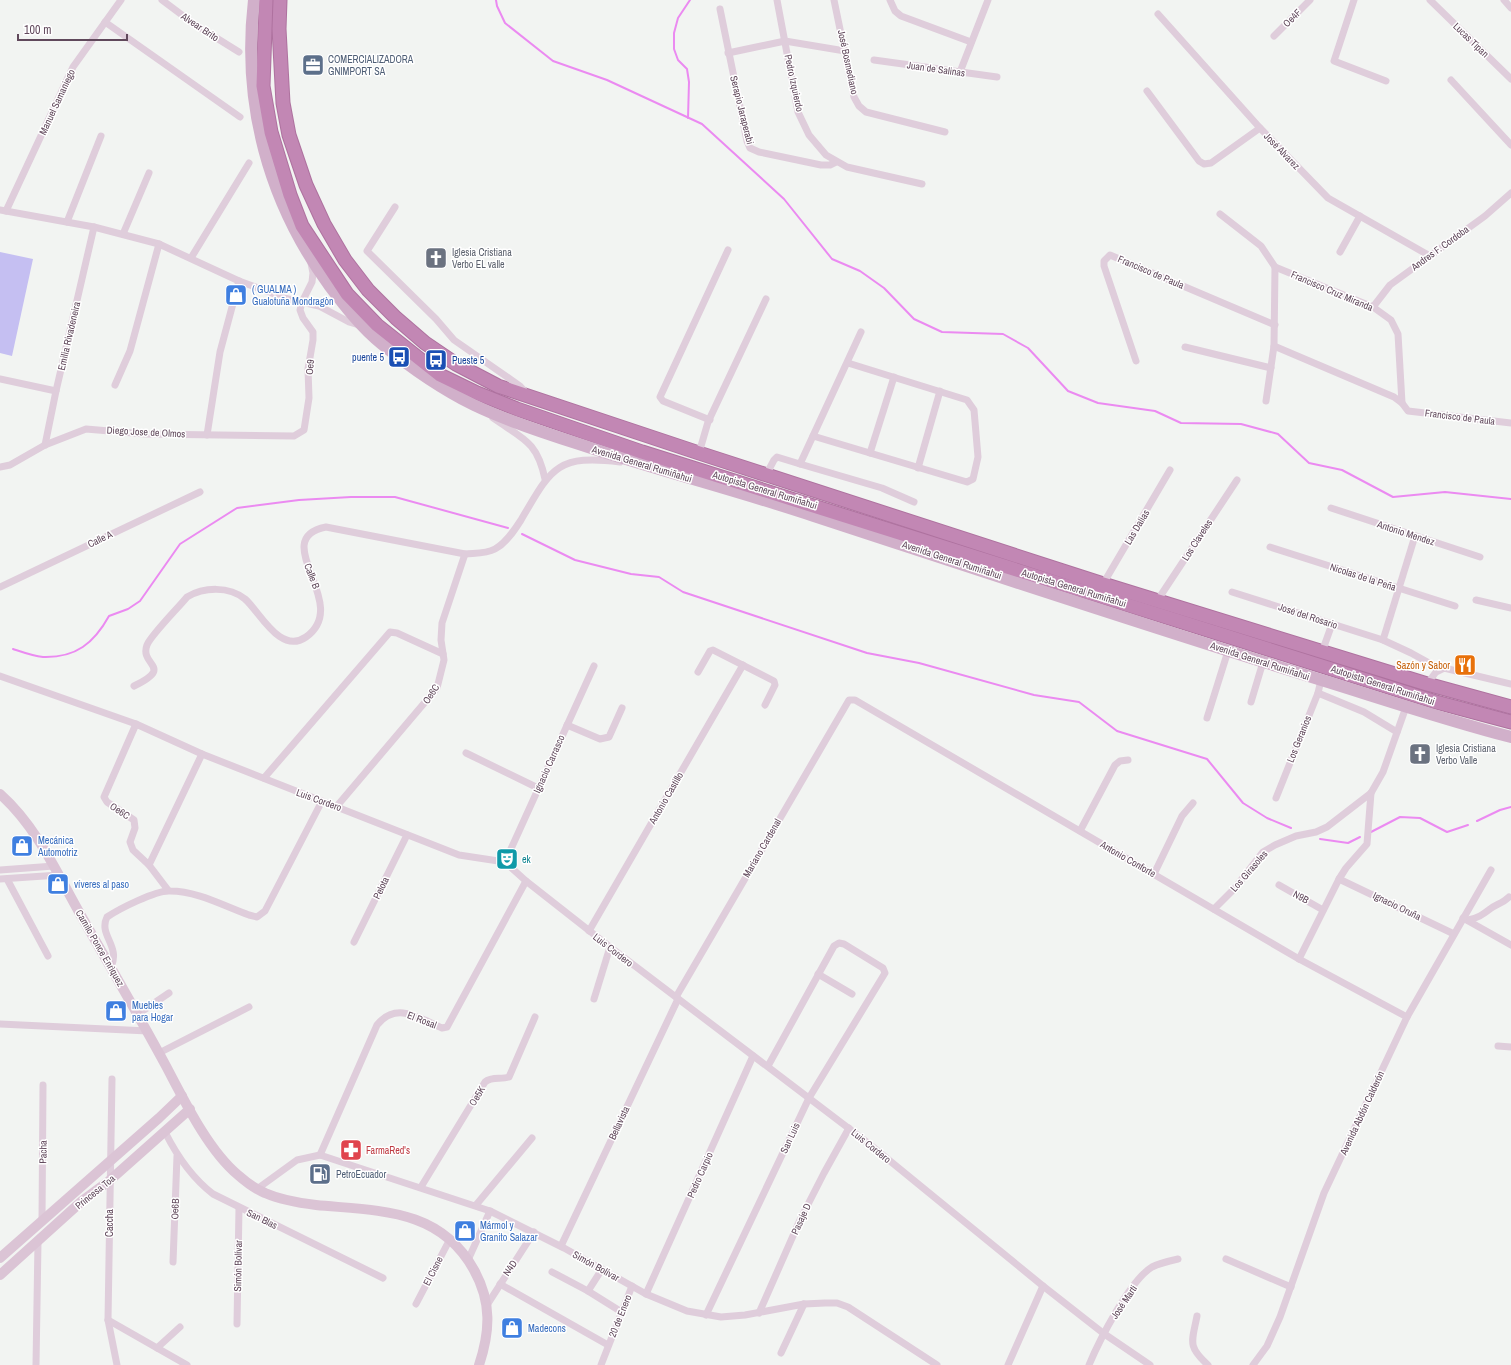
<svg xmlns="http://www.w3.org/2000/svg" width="1511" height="1365" font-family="'Archivo Narrow',sans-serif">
<rect width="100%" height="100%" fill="#f2f4f2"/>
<polygon fill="#c5bff2" points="0,252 33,259 12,356 0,353"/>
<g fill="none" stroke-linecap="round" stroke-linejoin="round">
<g stroke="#eb8af1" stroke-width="2">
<polyline points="496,0 497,6 505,23 553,61 607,80 702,124 784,199 832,259 860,271 884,288 914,319 942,332 1003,334 1028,348 1068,391 1098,403 1155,411 1181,423 1241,424 1278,434 1309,463 1342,470 1393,497 1445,492 1511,499"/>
<polyline points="688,118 689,82 687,69 678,60 674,49 674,33 678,18 690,0"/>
<polyline points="522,534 575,560 631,574 659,577 683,592 867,653 919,663 1034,695 1079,702 1117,731 1207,759 1243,803 1267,818 1291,828"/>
<path d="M13,649C22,652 33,656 43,657C76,658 94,643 109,616L128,609L140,601L180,544L237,508L299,500L351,497H395L508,528"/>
<polyline points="1477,821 1500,810 1511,807"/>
<polyline points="1371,832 1400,817 1420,818 1447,832 1468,825"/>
<polyline points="1320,839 1348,843 1360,837"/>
</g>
<g stroke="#ae729f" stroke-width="15">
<g id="highway">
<polyline points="266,0 263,86 271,132 290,195 302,226 347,294 377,325 440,375 477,393 517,409 642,452 1436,702 1511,722"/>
<polyline points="280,0 279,29 283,103 289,135 306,185 324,224 345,260 368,290 396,318 425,343 456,364 498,386 699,453 1103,584 1427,684 1511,707"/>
</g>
</g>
<g stroke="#dfcddb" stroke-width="7">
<polyline points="162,0 194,24 239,52"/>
<polyline points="777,0 798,112 809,135 826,155 847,167 922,184"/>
<polyline points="834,0 854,97 859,106 866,112 945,132"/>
<polyline points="890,0 895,11 901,16 971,42"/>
<polyline points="1354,0 1334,61 1386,81"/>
<polyline points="1430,0 1511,79"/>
<polyline points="1504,0 1511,8"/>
<polyline points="720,9 747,141 750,148 759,152 821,165 830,165 836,162"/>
<polyline points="1158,14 1260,128 1328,198 1430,256"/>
<polyline points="105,22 240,117"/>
<polyline points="1274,36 1310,0"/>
<polyline points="728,53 785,41 845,51"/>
<polyline points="874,60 997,77"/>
<polyline points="960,72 988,0"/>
<polyline points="1451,80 1511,145"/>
<polyline points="1147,91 1199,161 1204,164 1211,163 1260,128"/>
<polyline points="395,207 367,251 436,319 454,340 520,386 527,394"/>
<polyline points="0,210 94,227 159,244 239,281 288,299 319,306 349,322 359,325"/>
<polyline points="6,211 73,67 121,0"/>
<polyline points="1220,214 1261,246 1275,267 1373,307 1391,320 1398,334 1402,403 1408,411 1511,423"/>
<polyline points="67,222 101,136"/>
<polyline points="123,234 149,173"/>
<polyline points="1340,252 1360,216"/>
<polyline points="191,258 249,163"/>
<polyline points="1373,307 1390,285 1485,216 1511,193"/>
<polyline points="1274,346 1394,397 1402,403"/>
<polyline points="1185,347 1271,368"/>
<polyline points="1136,361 1104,266 1104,261 1110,255 1275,325"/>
<polyline points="0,379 56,391"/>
<polyline points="115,385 130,351 159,244"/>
<polyline points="1266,401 1274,346 1275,267"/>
<path d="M493,418C523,439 537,441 545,479"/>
<polyline points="710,420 663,401 660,397 728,250"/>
<polyline points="207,435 220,352 239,281"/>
<polyline points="813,436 967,482 973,479 978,457 974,410 967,400 848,363"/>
<polyline points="45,445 56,391 94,227"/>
<polyline points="699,453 708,422 766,299"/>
<polyline points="870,453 894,377"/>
<polyline points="800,464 882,488 914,502"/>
<polyline points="0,467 10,465 45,445 86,429 145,434 294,436 304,430 309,398 308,369 313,340 313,332 303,318 300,310 302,302 312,282 313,273 311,263"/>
<polyline points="918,468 940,391"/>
<polyline points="766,475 774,460 777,457 800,464 861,332"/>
<polyline points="1331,508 1480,557"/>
<polyline points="1270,547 1455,606"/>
<polyline points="1103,584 1170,470"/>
<polyline points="0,587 200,492"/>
<polyline points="1232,592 1383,640 1411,653 1440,669"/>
<polyline points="1476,600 1511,608"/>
<polyline points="1157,601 1237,480"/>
<polyline points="1383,640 1415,536"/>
<polyline points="1322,652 1332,624"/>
<polyline points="698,672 710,651 713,650 774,681 775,685 765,705"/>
<polyline points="0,676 136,724 202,754 459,855 505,862 526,881 610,947 868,1143 1043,1286 1103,1333 1150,1365"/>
<polyline points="1427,684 1436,672 1444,668 1511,684"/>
<path d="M134,686C175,666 139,666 147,645C151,635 179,607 187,597C204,587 229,586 245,599C260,612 280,655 306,637C353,604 266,539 326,527L465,554C475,553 486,554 495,549C506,543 514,531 521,520C551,469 556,454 620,462"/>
<polyline points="1318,693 1364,712 1397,732"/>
<polyline points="1251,702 1263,662"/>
<polyline points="1207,718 1228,651"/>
<polyline points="136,724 104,797 107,802 134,820 135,828 130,842 133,850 149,865 168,890"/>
<polyline points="567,725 600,739 609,737 622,708"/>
<polyline points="466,753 538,788"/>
<polyline points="264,778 390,632 397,633 443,654"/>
<polyline points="1276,798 1318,693 1321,680"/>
<polyline points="337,806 437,688 444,660 441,640 442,623 465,554"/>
<polyline points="1080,831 1115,765 1120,761 1128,760"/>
<polyline points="505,862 594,666"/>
<polyline points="149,865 202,754"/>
<polyline points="0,870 54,866"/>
<polyline points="1154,874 1182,816 1193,803"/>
<polyline points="0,879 59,875"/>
<polyline points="7,879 48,956"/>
<polyline points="1339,879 1454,934"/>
<polyline points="1279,885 1323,910"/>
<polyline points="1214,909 1235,888 1263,852 1275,845 1296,836 1316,832 1327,827 1371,793 1383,772 1406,707"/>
<polyline points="1463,918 1511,945"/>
<path d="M1468,920C1478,918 1482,915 1490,909C1497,904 1503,903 1509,897"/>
<polyline points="589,931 743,665"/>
<polyline points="354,942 407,835"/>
<polyline points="1299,959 1339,879 1346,868 1367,844 1371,793"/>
<path d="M111,967C121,946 98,935 107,917C119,909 156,890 170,891C197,891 224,906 249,915L257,917L265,911L322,801"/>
<polyline points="818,974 852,994"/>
<polyline points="676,997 849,700 855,700 1299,959 1407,1017"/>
<polyline points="594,999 610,947"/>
<polyline points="138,1014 169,993"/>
<polyline points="0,1024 148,1031"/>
<polyline points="1498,1046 1511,1047"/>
<polyline points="159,1053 249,1007"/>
<polyline points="112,1079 108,1320 117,1365"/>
<path d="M165,1132C177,1156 191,1177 213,1194L383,1278"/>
<path d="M320,1155L377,1025C396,1001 419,1018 442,1028L447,1027L526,881"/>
<path d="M421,1187L485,1082C492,1076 501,1080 509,1077L535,1017"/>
<polyline points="257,1189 297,1160 320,1155 490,1211 564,1248 646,1294 687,1311 721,1317 745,1315 804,1304 825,1303 837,1303 848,1307 937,1365"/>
<polyline points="476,1205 532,1138"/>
<polyline points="42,1220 43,1085"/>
<polyline points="561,1246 678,999"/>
<polyline points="1226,1259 1291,1287"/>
<polyline points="468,1260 490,1211"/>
<polyline points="173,1262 177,1156"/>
<polyline points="552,1272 588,1291 620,1311"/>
<polyline points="500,1284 608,1345"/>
<polyline points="588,1291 602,1269"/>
<polyline points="646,1294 753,1056"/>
<polyline points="416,1304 450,1239"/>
<polyline points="487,1305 534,1232"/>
<polyline points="759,1313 800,1220 824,1173 849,1128"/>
<polyline points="706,1315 809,1098 885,973 883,968 844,944 839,943 834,946 768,1066"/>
<path d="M1197,1316C1192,1342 1187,1346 1208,1365"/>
<polyline points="108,1320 187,1365"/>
<polyline points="237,1324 239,1208"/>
<polyline points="157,1348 180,1327"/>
<polyline points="781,1353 804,1304"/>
<polyline points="36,1365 38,1242"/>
<polyline points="601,1365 632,1286"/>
<polyline points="1008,1365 1043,1286"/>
<path d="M1089,1365C1099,1341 1130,1280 1152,1267C1160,1263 1169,1261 1178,1259"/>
<polyline points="1253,1365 1267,1346 1280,1317 1324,1193 1407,1017 1491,870"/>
</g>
<g stroke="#dbc4d5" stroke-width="10">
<path d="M0,794C36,826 56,871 79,912C108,963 138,1014 166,1066C184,1100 208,1150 238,1175C246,1182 255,1189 265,1193C281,1200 299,1203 316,1205C378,1211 440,1208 474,1270C492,1302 490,1332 479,1365"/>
<polyline points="0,1258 159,1118 182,1096"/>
<polyline points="0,1275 82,1201 109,1181 190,1109"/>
</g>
<path stroke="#d1b0ca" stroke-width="12" d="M254,0C242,103 268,201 329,285C345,306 361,327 382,344C410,367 442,389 474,405C507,421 544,433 579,444C657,470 736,490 814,516C985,572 1156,629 1328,682C1389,701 1449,721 1511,737"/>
<use href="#highway" stroke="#c287b4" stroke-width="13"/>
</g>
<defs>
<g id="office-square" transform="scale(1.15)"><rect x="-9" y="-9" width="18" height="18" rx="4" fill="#5c6f8a" stroke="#fff"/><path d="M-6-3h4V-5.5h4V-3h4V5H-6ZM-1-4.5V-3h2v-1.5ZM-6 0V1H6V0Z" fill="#fff"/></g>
<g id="church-square" transform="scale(1.15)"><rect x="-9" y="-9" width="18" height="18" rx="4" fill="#6b7280" stroke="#fff"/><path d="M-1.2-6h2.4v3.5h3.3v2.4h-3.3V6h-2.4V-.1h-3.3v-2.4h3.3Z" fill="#fff"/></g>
<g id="shop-square" transform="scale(1.15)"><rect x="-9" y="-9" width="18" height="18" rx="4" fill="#3f7fe0" stroke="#fff"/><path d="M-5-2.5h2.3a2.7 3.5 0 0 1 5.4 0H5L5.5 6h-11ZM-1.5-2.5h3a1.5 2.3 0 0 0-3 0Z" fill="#fff"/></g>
<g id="bus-square" transform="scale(1.15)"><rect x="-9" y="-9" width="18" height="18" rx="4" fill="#1a4fb4" stroke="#fff"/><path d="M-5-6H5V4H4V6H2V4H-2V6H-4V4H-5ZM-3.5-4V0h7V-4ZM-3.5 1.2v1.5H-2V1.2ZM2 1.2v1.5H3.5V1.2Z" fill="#fff"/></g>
<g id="restaurant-square" transform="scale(1.15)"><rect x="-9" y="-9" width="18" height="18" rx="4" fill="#e8710a" stroke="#fff"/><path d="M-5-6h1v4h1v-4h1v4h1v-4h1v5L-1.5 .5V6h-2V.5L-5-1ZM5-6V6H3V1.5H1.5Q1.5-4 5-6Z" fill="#fff"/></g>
<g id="theatre-square" transform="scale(1.15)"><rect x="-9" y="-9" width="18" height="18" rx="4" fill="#0f9aa8" stroke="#fff"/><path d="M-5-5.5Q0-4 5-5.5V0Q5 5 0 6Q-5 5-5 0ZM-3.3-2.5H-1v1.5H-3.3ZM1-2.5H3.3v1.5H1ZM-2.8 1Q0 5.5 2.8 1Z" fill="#fff"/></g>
<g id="pharmacy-square" transform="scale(1.15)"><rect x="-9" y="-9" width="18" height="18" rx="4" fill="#e0444e" stroke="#fff"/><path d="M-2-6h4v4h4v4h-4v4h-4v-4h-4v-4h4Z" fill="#fff"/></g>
<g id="fuel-square" transform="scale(1.15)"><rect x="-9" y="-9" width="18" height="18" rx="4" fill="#5c6f8a" stroke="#fff"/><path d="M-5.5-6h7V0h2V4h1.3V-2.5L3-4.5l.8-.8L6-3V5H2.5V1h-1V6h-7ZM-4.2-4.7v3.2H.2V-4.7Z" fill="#fff"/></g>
</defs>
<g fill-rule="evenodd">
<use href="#office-square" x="313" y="65"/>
<use href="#church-square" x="436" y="258"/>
<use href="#shop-square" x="236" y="295"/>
<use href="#bus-square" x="399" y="357"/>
<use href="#bus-square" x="436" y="360"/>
<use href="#restaurant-square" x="1465" y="665"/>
<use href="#church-square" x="1420" y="754"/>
<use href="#shop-square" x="22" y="846"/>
<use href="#theatre-square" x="507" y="859"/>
<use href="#shop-square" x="58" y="884"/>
<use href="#shop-square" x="116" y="1011"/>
<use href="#pharmacy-square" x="351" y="1150"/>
<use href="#fuel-square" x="320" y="1174"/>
<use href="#shop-square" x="465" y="1231"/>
<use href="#shop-square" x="512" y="1328"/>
</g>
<g text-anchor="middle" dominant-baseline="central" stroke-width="3" stroke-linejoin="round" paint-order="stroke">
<g font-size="10" fill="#60485b" stroke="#fff">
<text transform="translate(1292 18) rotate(-44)">Oe4F</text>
<text transform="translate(200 27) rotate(34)">Alvear Brito</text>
<text transform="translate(1471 40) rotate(44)">Lucas Tipan</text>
<text transform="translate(848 62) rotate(78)">José Bosmediano</text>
<text transform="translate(936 69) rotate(8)">Juan de Salinas</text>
<text transform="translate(794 83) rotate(78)">Pedro Izquierdo</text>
<text transform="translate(57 102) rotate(-65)">Manuel Samaniego</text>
<text transform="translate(742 110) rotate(76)">Serapio Jaraperabi</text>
<text transform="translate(1282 151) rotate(46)">José Alvarez</text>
<text transform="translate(1440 248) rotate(-36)">Andres F. Cordoba</text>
<text transform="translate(1151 272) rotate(23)">Francisco de Paula</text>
<text transform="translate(1332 291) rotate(23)">Francisco Cruz Miranda</text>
<text transform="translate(69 336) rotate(-77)">Emilia Rivadeneira</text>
<text transform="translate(310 367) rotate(-85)">Oe9</text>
<text transform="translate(1460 417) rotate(7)">Francisco de Paula</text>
<text transform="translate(146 432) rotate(3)">Diego Jose de Olmos</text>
<text transform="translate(642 464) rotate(17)">Avenida General Rumiñahui</text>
<text transform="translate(765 490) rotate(17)">Autopista General Rumiñahui</text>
<text transform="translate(1137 527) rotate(-59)">Las Dalias</text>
<text transform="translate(1406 533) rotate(18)">Antonio Mendez</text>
<text transform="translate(100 539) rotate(-25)">Calle A</text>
<text transform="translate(1197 540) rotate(-57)">Los Claveles</text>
<text transform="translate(952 560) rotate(18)">Avenida General Rumiñahui</text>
<text transform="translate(312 576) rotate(69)">Calle B</text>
<text transform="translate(1363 577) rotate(18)">Nicolas de la Peña</text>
<text transform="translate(1074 588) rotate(17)">Autopista General Rumiñahui</text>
<text transform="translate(1308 616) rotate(18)">José del Rosario</text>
<text transform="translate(1260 661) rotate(18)">Avenida General Rumiñahui</text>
<text transform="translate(1383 685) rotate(18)">Autopista General Rumiñahui</text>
<text transform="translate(431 694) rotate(-56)">Oe6C</text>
<text transform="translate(1299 739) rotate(-68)">Los Geranios</text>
<text transform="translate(549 764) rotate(-66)">Ignacio Carrasco</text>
<text transform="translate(666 798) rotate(-60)">Antonio Castillo</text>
<text transform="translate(319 800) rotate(20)">Luis Cordero</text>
<text transform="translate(120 811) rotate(33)">Oe6C</text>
<text transform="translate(762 848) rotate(-60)">Mariano Cardenal</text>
<text transform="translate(1128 859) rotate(30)">Antonio Conforte</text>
<text transform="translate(1249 871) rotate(-49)">Los Girasoles</text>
<text transform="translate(381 888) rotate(-64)">Pelota</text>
<text transform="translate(1301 897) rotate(29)">N9B</text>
<text transform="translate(1397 906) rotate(26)">Ignacio Oruña</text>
<text transform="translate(100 948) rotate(60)">Camilo Ponce Enrìquez</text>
<text transform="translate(613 950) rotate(38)">Luis Cordero</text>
<text transform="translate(422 1020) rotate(21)">El Rosal</text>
<text transform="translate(477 1096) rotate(-59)">Oe5K</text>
<text transform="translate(1362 1113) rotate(-65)">Avenida Abdón Calderón</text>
<text transform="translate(619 1123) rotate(-65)">Bellavista</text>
<text transform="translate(790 1138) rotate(-65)">San Luis</text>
<text transform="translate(871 1146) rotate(39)">Luis Cordero</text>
<text transform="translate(43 1152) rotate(-89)">Pacha</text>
<text transform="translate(700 1175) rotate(-66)">Pedro Carpio</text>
<text transform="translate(95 1192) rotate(-39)">Princesa Toa</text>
<text transform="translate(175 1209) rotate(-88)">Oe6B</text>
<text transform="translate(262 1219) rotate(26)">San Blas</text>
<text transform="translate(801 1219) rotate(-65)">Pasaje D</text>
<text transform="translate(109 1223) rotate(-90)">Caccha</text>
<text transform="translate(238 1266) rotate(-89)">Simón Bolívar</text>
<text transform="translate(596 1266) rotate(29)">Simón Bolívar</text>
<text transform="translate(510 1268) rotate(-56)">N4D</text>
<text transform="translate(433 1271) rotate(-63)">El Cisne</text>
<text transform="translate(1124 1302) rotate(-56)">José Marti</text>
<text transform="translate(620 1316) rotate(-68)">20 de Enero</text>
</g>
<g font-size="10" fill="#4e5e75" stroke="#fff" text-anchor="start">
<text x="328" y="59">COMERCIALIZADORA<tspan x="328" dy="12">GNIMPORT SA</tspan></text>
<text x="336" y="1174">PetroEcuador</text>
</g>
<g font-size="10" fill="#5b616d" stroke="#fff" text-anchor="start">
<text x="452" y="252">Iglesia Cristiana<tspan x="452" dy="12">Verbo EL valle</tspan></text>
<text x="1436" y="748">Iglesia Cristiana<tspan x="1436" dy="12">Verbo Valle</tspan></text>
</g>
<g font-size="10" fill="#366cbe" stroke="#fff" text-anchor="start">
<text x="252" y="289">( GUALMA )<tspan x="252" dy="12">Gualotuña Mondragòn</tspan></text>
<text x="38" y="840">Mecánica<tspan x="38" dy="12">Automotriz</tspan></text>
<text x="74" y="884">víveres al paso</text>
<text x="132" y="1005">Muebles<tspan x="132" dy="12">para Hogar</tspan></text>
<text x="480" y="1225">Mármol y<tspan x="480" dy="12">Granito Salazar</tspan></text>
<text x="528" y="1328">Madecons</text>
</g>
<g font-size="10" fill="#164399" stroke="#fff" text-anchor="end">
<text x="384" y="357">puente 5</text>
<text x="452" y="360" text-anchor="start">Pueste 5</text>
</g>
<g font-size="10" fill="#c56008" stroke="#fff" text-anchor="end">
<text x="1450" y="665">Sazón y Sabor</text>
</g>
<g font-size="10" fill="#0d838f" stroke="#fff" text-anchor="start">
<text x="522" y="859">ek</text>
</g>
<g font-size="10" fill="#be3a42" stroke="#fff" text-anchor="start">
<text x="366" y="1150">FarmaRed's</text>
</g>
</g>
<path d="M18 34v6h109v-6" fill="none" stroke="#60485b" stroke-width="2"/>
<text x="24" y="34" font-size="12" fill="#60485b" stroke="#ffffff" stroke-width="3" paint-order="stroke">100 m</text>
</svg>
